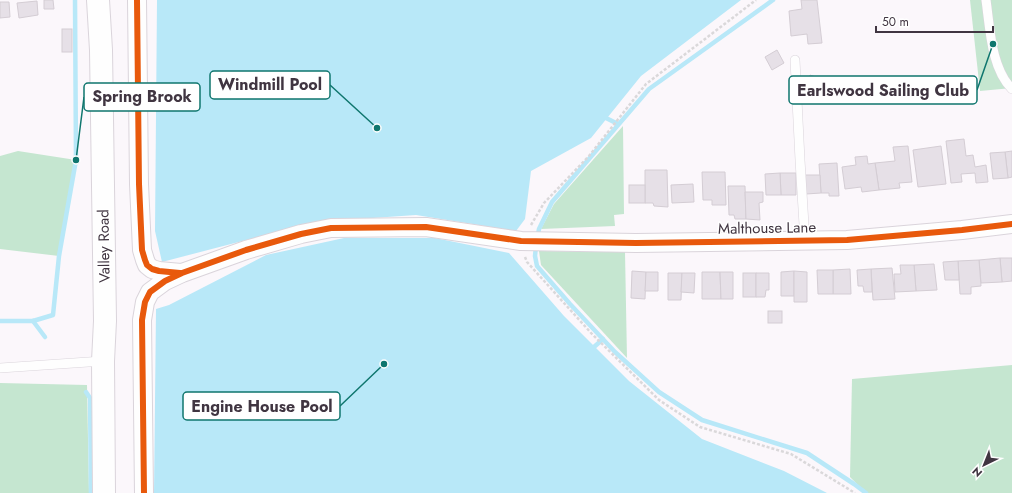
<svg xmlns="http://www.w3.org/2000/svg" width="1012" height="493" font-family="Jost,sans-serif">
<rect width="100%" height="100%" fill="#fbf7fb"/>
<g fill="#c5e6d0">
<polygon points="970,0 1012,0 1012,88 980,91"/>
<polygon points="623,126 624,214 614,215 615,226 541,229 554,204"/>
<polygon points="18,151 76,160 59,256 0,249 0,156"/>
<polygon points="539,251 625,252 627,358 541,265"/>
<polygon points="1012,365 1012,493 866,493 850,477 852,379"/>
<polygon points="0,383 87,385 89,493 0,493"/>
</g>
<g fill="#b8e8f8">
<polygon points="157,0 741,0 641,76 591,138 531,171 525,219 516,231 416,215 315,222 162,262 155,231"/>
<polygon points="344,238 435,238 509,253 564,316 629,381 702,439 784,471 827,493 154,493 156,309 169,305 266,255"/>
</g>
<g fill="none" stroke-linecap="round" stroke-linejoin="round">
<g stroke="#b8e8f8" stroke-width="4.5">
<polyline points="606,118 618,124"/>
<polyline points="537,239 539,229 552,202 649,89 773,0"/>
<polyline points="536,246 535,256 537,266 570,304 615,352 659,392 702,420 807,453 854,484 866,493"/>
<polyline points="0,321 33,321 53,315 59,256 76,160 75,0"/>
<polyline points="33,321 45,337"/>
<polyline points="594,347 603,339"/>
<polyline points="86,392 90,398 91,493"/>
</g>
</g>
<g fill="#e6e0e7" stroke="#d4cdd4">
<polygon points="44,0 53,0 54,9 44,9"/>
<polygon points="801,0 817,0 822,43 808,44 807,34 791,36 789,11 802,9"/>
<polygon points="37,1 38,15 19,18 17,3"/>
<polygon points="0,2 9,2 10,17 0,18"/>
<rect x="62" y="29" width="10" height="23"/>
<polygon points="777,50 784,63 772,70 765,57"/>
<polygon points="810,75 825,80 822,94 806,90"/>
<polygon points="964,139 966,156 973,155 975,167 986,165 988,182 976,183 975,173 961,174 962,182 951,183 946,141"/>
<polygon points="908,146 912,182 899,183 900,188 879,190 875,163 895,161 893,147"/>
<polygon points="941,146 946,184 918,187 913,150"/>
<polygon points="1012,151 1012,177 1008,178 1005,152"/>
<polygon points="1005,152 1008,178 993,179 990,153"/>
<polygon points="867,156 868,164 875,163 879,190 862,192 861,187 845,189 842,167 856,165 855,157"/>
<polygon points="837,163 839,196 829,196 829,193 821,193 819,164"/>
<polygon points="645,170 667,170 668,207 654,206 653,203 645,203"/>
<polygon points="702,172 725,172 726,205 712,205 712,200 703,200"/>
<polygon points="780,173 796,173 796,195 781,195"/>
<polygon points="780,173 781,195 766,195 765,174"/>
<polygon points="805,175 820,175 821,193 806,194"/>
<polygon points="693,184 694,202 672,203 671,185"/>
<rect x="629" y="185" width="16" height="18"/>
<polygon points="728,186 745,186 746,219 735,219 734,215 729,215"/>
<polygon points="745,192 763,192 763,202 759,203 760,220 746,219"/>
<polygon points="1000,258 1012,258 1012,281 1002,282"/>
<polygon points="1000,258 1002,282 981,283 979,260"/>
<polygon points="979,260 981,286 971,287 971,294 960,294 958,261"/>
<polygon points="958,261 959,280 945,280 943,262"/>
<polygon points="934,264 937,290 916,291 914,265"/>
<polygon points="900,265 914,265 916,291 895,292 894,274 901,274"/>
<polygon points="892,268 895,299 873,300 871,269"/>
<polygon points="850,269 851,294 833,294 833,270"/>
<polygon points="871,269 872,292 864,292 863,286 858,286 857,270"/>
<polygon points="817,270 833,270 833,294 818,294"/>
<polygon points="632,271 646,272 645,299 631,298"/>
<polygon points="794,271 794,296 781,296 781,272"/>
<polygon points="794,271 807,272 807,302 794,302"/>
<polygon points="646,272 658,272 658,291 645,291"/>
<polygon points="702,272 720,272 721,299 702,299"/>
<polygon points="720,272 733,272 733,299 721,299"/>
<polygon points="668,273 682,273 681,300 668,300"/>
<polygon points="682,273 695,273 694,293 681,292"/>
<rect x="743" y="273" width="13" height="24"/>
<polygon points="756,273 769,273 769,290 766,290 765,297 756,297"/>
<rect x="768" y="311" width="14" height="12"/>
</g>
<g fill="none" stroke-linecap="round" stroke-linejoin="round">
<g stroke="#dad4db" stroke-width="10">
<g id="service">
<path d="M986,0C990,28 991,68 1012,89"/>
<polyline points="795,60 800,160 805,241"/>
<polyline points="0,368 103,361"/>
</g>
</g>
<g stroke="#dad4db" stroke-width="20">
<g id="minor">
<polyline points="137,0 139,184 142,250 145,260 147,265 152,269 159,271 181,273"/>
<polyline points="144,493 142,320 145,302 150,292 165,281 182,273 246,250 301,234 331,228 426,227 521,241 636,243 847,240 962,230 1012,224"/>
</g>
</g>
<g stroke="#dad4db" stroke-width="24">
<polyline id="tertiary" points="98,0 101,50 105,321 103,361 104,493"/>
</g>
<g stroke="#dad8da" stroke-width="2.5" stroke-dasharray="3 2" stroke-linecap="butt">
<polyline points="531,225 544,203 589,156 646,84 756,0"/>
<polyline points="525,257 527,262 592,334 659,400 700,427 791,454 855,493"/>
</g>
<use href="#service" stroke="#fefefe" stroke-width="9"/>
<use href="#minor" stroke="#fefefe" stroke-width="18"/>
<use href="#tertiary" stroke="#fefefe" stroke-width="22"/>
<g stroke="#fff" stroke-width="8">
<g id="cycleway">
<polyline points="137,0 139,184 142,250 145,260 147,265 152,269 159,271 180,273"/>
<polyline points="144,493 142,320 145,302 150,292 165,281 182,273 246,250 301,234 331,228 426,227 521,241 636,243 847,240 962,230 1012,224"/>
</g>
</g>
<use href="#cycleway" stroke="#e8590c" stroke-width="6"/>
</g>
<g text-anchor="middle" dominant-baseline="central" stroke-width="3" stroke-linejoin="round" paint-order="stroke">
<g font-size="15" fill="#403541" stroke="#fff">
<text transform="translate(767 228) rotate(-1)">Malthouse Lane</text>
<text transform="translate(104 246) rotate(-91)">Valley Road</text>
</g>
</g>
<path fill="none" stroke="#0f766e" stroke-width="1.5" d="M377 128L330 85M993 44L977 90M76 160L84 97M384 364L340 406"/>
<g fill="#0f766e" stroke="#fff" stroke-width="1.5">
<circle cx="377" cy="128" r="4"/>
<circle cx="993" cy="44" r="4"/>
<circle cx="76" cy="160" r="4"/>
<circle cx="384" cy="364" r="4"/>
</g>
<g fill="#fff" stroke="#0f766e" stroke-width="1.5">
<rect x="210" y="71" width="120" height="28" rx="4"/>
<rect x="789" y="76" width="188" height="28" rx="4"/>
<rect x="84" y="83" width="116" height="28" rx="4"/>
<rect x="183" y="392" width="157" height="28" rx="4"/>
</g>
<g font-size="16" text-anchor="middle" font-weight="bold" fill="#403541">
<text x="270" y="90">Windmill Pool</text>
<text x="883" y="96">Earlswood Sailing Club</text>
<text x="142" y="102">Spring Brook</text>
<text x="262" y="412">Engine House Pool</text>
</g>
<g transform="translate(984 465) rotate(223)" stroke="#ffffff" stroke-width="3" paint-order="stroke">
<path d="M0-3L7 15L0 10L-7 15Z" fill="#403541"/>
<text y="-6" font-size="11" font-weight="bold" text-anchor="middle" fill="#403541">N</text>
</g>
<path d="M876 26v6h117v-6" fill="none" stroke="#403541" stroke-width="2"/>
<text x="882" y="26" font-size="12" fill="#403541" stroke="#ffffff" stroke-width="3" paint-order="stroke">50 m</text>
</svg>
